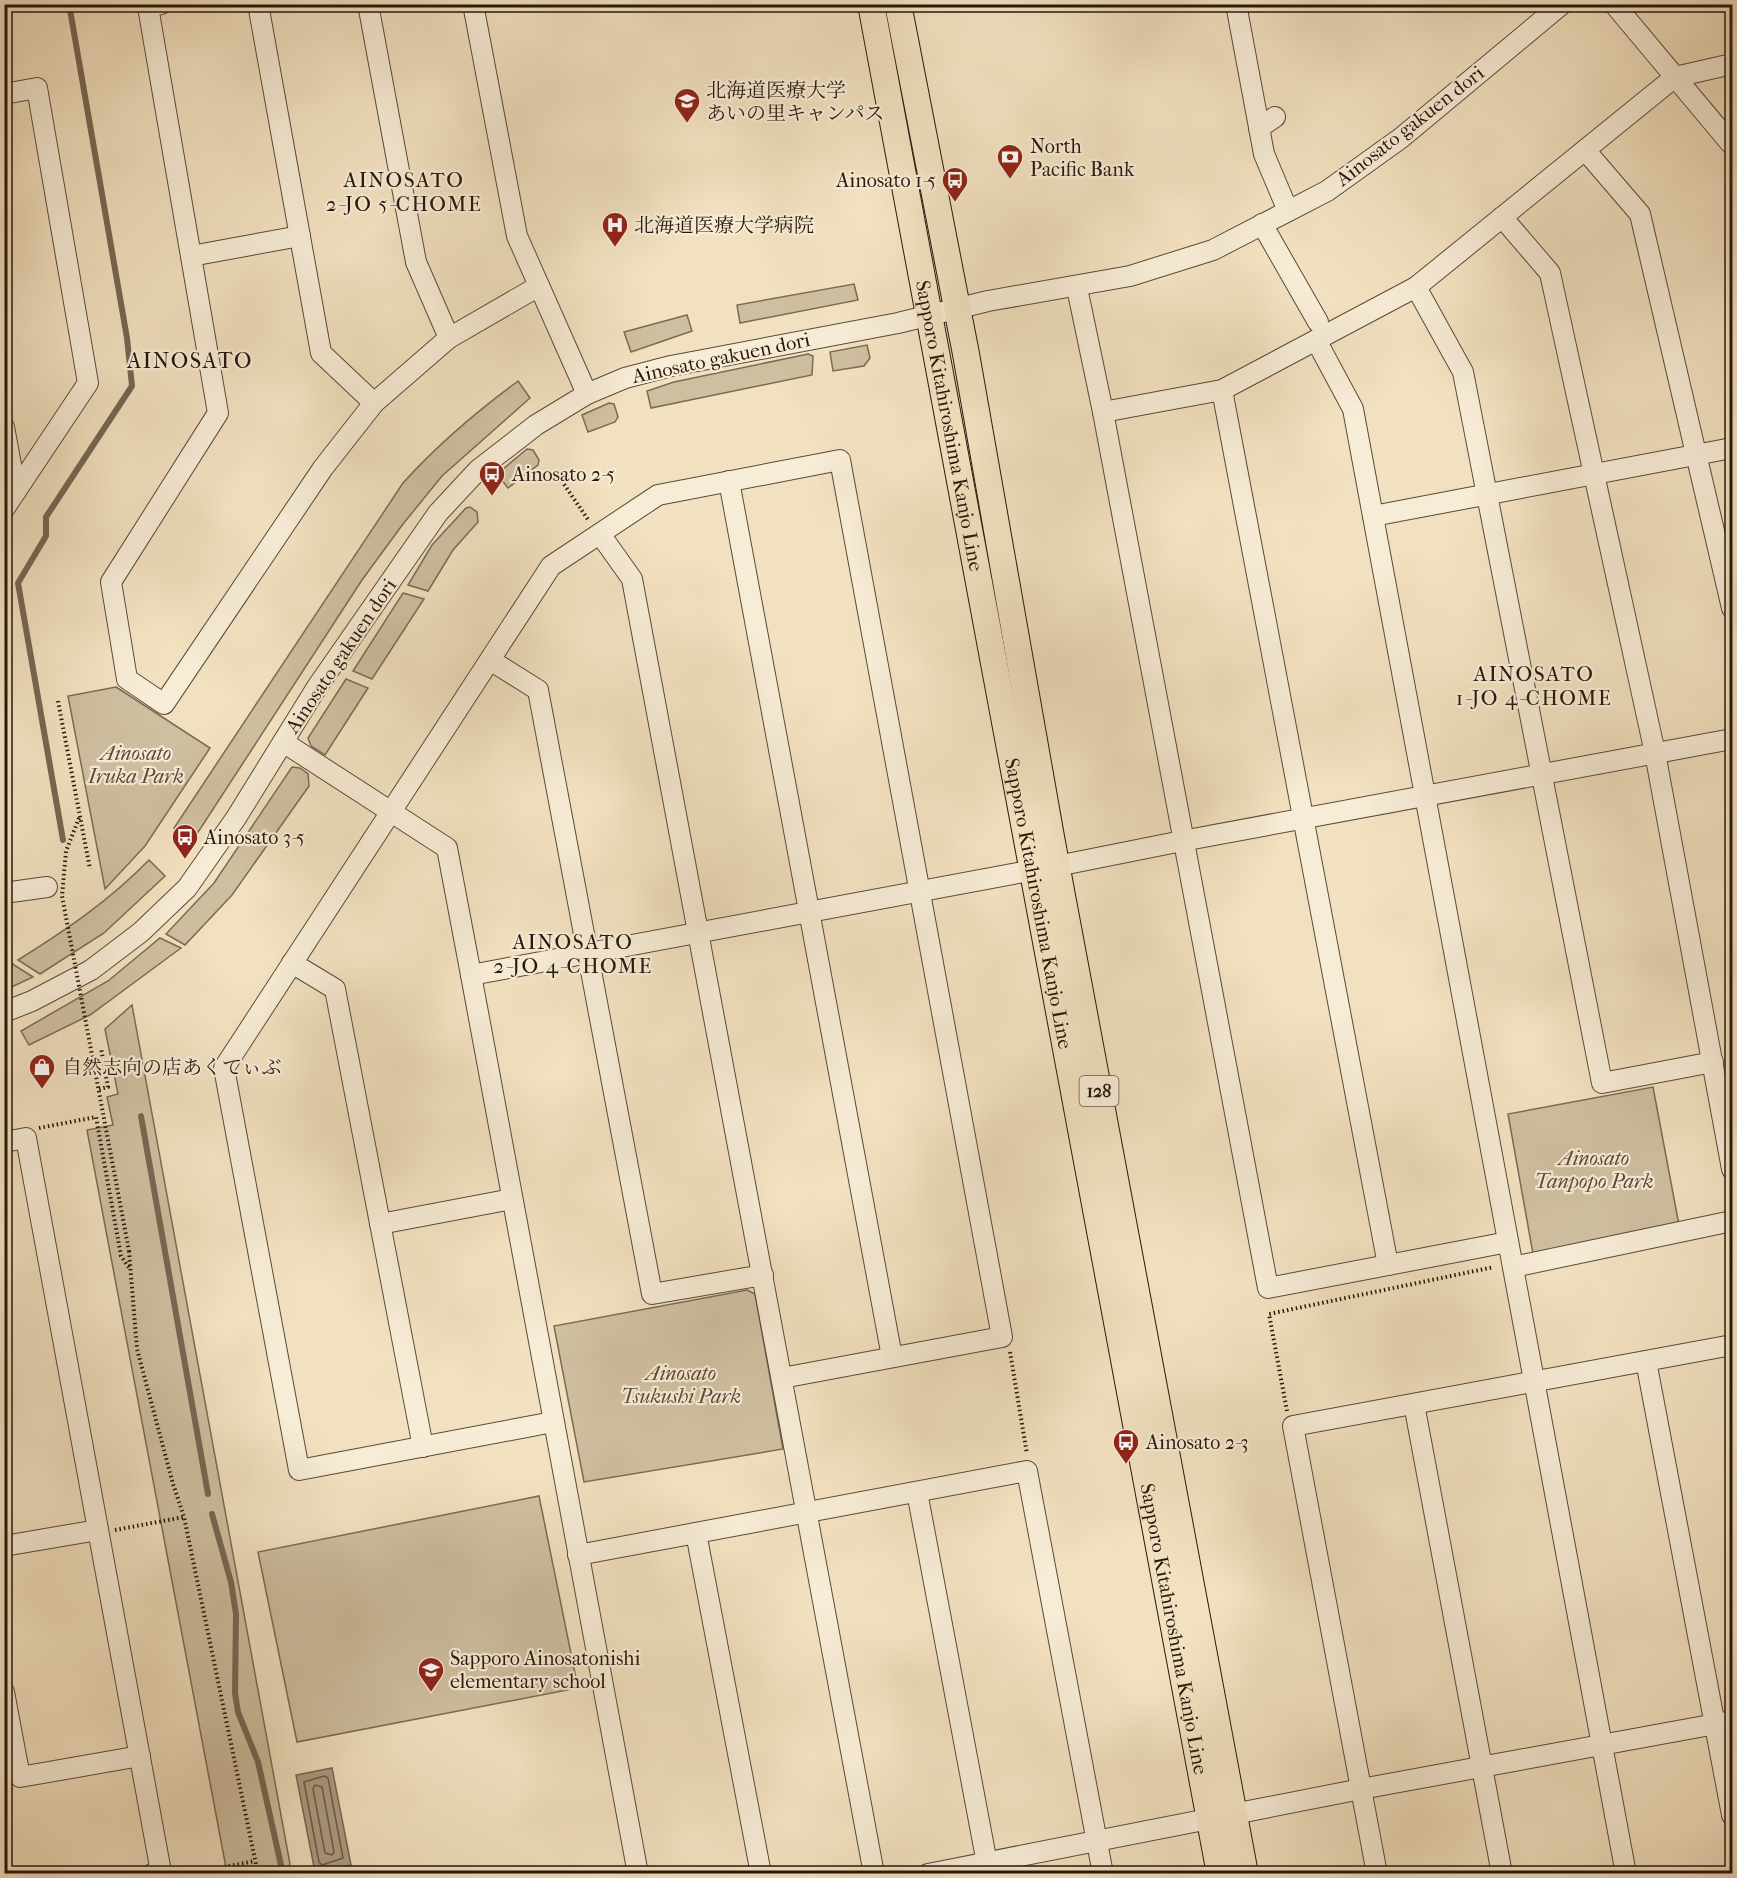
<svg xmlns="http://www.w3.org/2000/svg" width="1737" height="1878" font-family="'IM FELL French Canon','Noto Serif JP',serif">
<rect width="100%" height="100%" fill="#f2e1c0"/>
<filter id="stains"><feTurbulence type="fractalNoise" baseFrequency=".00333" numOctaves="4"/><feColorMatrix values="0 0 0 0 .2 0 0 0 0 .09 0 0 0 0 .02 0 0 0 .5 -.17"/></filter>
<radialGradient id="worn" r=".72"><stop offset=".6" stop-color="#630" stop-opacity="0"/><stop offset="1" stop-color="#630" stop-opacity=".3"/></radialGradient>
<g fill="#cfbfa1" stroke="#7a6b56" stroke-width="1.5">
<polygon points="854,284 858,300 740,323 737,305"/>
<polygon points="687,315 692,331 631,352 624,332"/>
<polygon points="867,345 870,358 864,366 833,371 830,352"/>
<polygon points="808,354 813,356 812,375 651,408 647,391 674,382"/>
<path d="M518,381L530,398L442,476L403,524L362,580L193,840L174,828L403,483C438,444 476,412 518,381Z"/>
<polygon points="609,403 614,404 618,417 615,422 588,432 582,415"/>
<polygon points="527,449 533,450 539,460 538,465 508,488 497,474"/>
<polygon points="470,507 477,512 478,522 453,550 428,591 408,585 432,545 466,508"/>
<polygon points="403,593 424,599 372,679 353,671"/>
<polygon points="346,679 368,688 325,755 311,746 308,738"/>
<polygon points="116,687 210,748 145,846 105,889 68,696"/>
<polygon points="292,767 300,768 308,774 309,786 232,895 185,945 166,934 214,883"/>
<path d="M149,860L165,876L104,933L40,974L18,960C66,930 109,901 149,860Z"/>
<polygon points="160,938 181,948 90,1015 29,1045 21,1031 108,981"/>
<polygon points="11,963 33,977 5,990 5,965"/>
<polygon points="132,1005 290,1864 285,1873 227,1873 87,1130 113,1125 107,1097 118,1094 105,1029"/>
<polygon points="1653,1087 1679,1225 1533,1254 1508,1114"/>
<polygon points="747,1290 755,1294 783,1449 584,1482 554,1326"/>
<polygon points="539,1496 578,1688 297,1742 258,1552"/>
</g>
<polygon fill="#ad9c83" stroke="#776753" stroke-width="1.5" points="332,1768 351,1865 315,1872 296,1775"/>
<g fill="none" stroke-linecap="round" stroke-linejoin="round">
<g stroke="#6a5a48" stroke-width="1.5">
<polygon points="324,1776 328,1778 343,1858 322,1865 319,1862 304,1782"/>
<polygon points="315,1785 322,1787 334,1852 332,1855 325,1853 313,1789"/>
</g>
<g stroke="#776753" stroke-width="6">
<polyline points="63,840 18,583 46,536 46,517 132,386 127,338 69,4"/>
<polyline points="141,1116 208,1494"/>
<polyline points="212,1514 231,1582 236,1614 235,1693 238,1712 258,1762 283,1874"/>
</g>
<g stroke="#594a39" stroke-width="22">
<g id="minor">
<polyline points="161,4 148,7 218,413 111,582 127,679 164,704 323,468 374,403 449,338 539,286"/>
<polyline points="258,4 321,353 374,403"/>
<polyline points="368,4 416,262 449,338"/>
<polyline points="473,4 517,236 587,394"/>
<polyline points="1236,4 1264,154 1288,211"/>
<polyline points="1614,4 1732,145"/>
<polyline points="4,94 37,88 88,383 4,509"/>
<polyline points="1259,128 1275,117"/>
<polyline points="1585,150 1640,214 1732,608"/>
<polyline points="1502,217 1550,273 1655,753 1732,1169"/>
<polyline points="1262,224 1318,322"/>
<polyline points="191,256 300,236"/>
<polyline points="1416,287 1463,372 1602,1083 1713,1062"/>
<polyline points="1077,288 1103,412"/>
<polyline points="1316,340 1353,409 1626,1874"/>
<polyline points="1222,390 1388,1265"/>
<polyline points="4,427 16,491"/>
<polyline points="729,481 892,1357"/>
<polyline points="1373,516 1732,448"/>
<polyline points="600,534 632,579 874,1874"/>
<polyline points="490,660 538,690 652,1294 763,1275"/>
<polyline points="283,742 447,848 471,975"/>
<polyline points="1057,866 1182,841 1732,739"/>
<polyline points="4,893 47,887"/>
<polyline points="292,963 335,989 423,1447"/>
<polyline points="4,1012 32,1001 91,970 141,932 187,888 236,818 317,687 438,513 478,470 536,425 587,394 625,378 671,366 898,323 988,301 1130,276 1213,250 1327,191 1401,138 1562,4"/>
<polyline points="4,1142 26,1138 161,1872 152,1874"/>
<polyline points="380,1224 512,1199"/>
<polyline points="1508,1242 1268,1288 1103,412 1222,390 1416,287 1675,77 1732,64"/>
<polyline points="1513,1267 1732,1221"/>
<polyline points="1646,1361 1732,1815"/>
<polyline points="1414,1404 1502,1874"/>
<polyline points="553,1422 299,1470 224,1068 551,566 658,495 840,460 1002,1337 782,1378"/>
<polyline points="917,1492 989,1874"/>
<polyline points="696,1533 761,1874"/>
<polyline points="4,1546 98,1530"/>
<polyline points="578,1555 1027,1471 1103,1874"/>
<polyline points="4,1692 20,1777 140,1756"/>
<polyline points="638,1874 471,975 1034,870"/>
<polyline points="928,1874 1361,1789 1732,1721"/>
<polyline points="1377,1874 1293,1426 1732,1345"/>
</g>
</g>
<g stroke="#26170c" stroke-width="28">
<g id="major">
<path id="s1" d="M871,4L1220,1874"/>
<polyline points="898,4 966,354 1051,837 1245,1874"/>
</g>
</g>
<g stroke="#26170c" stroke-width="4" stroke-dasharray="1.5 3" stroke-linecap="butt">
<polyline points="559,477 589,521"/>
<polyline points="58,701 90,869"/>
<polyline points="99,1089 108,1087 101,1048"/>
<polyline points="39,1128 96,1117 121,1256 130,1269"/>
<polyline points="129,1251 137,1349 173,1484 184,1517 258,1874"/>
<polyline points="1010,1352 1027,1454"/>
<polyline points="1287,1411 1269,1314 1494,1267"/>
<polyline points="115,1530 184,1517"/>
<polyline points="189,1874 255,1861"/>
</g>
<use href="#minor" stroke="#f7ecd6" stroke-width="20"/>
<use href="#major" stroke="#f2e1c0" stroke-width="26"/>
<polyline stroke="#26170c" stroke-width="4" stroke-dasharray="1.5 3" stroke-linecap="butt" points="79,818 66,851 62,896 129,1251"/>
</g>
<defs>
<g id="university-pin" transform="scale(1.35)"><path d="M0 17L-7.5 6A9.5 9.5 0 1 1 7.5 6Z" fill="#8f2418" stroke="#f7ecd6"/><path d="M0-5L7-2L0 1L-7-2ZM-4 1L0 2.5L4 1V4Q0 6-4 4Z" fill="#fff"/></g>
<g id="bank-pin" transform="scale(1.35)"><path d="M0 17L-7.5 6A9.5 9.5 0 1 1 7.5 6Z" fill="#8f2418" stroke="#f7ecd6"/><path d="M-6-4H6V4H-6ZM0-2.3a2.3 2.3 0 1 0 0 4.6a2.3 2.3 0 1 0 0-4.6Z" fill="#fff"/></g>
<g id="bus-pin" transform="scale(1.35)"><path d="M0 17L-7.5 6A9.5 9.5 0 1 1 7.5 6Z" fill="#8f2418" stroke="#f7ecd6"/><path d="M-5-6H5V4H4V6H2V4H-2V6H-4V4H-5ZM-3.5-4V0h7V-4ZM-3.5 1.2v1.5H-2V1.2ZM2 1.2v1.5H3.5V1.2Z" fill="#fff"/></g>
<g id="hospital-pin" transform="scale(1.35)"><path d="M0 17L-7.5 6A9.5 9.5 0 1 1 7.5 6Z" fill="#8f2418" stroke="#f7ecd6"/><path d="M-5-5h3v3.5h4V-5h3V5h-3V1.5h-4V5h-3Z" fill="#fff"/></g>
<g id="shop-pin" transform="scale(1.35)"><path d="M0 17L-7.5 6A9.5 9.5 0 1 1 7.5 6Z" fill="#8f2418" stroke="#f7ecd6"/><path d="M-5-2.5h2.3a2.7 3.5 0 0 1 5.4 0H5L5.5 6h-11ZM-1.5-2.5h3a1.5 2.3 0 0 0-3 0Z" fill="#fff"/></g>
<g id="school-pin" transform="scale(1.35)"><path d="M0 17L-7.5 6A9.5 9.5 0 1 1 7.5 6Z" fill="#8f2418" stroke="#f7ecd6"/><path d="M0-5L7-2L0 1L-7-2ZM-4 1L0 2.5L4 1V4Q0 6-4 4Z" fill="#fff"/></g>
</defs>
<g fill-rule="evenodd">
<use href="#university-pin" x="687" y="101"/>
<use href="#bank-pin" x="1010" y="157"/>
<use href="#bus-pin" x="955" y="180"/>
<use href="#hospital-pin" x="615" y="225"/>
<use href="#bus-pin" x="492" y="474"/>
<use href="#bus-pin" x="185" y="837"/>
<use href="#shop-pin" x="42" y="1067"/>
<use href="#bus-pin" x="1126" y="1442"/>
<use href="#school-pin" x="431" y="1670"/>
</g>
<g text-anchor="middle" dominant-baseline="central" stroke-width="4.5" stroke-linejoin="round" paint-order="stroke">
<rect fill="#f7ecd6" stroke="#655749" stroke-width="1.5" x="1079.5" y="1076" width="39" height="30" rx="4.5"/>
<g font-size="18" font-weight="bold" fill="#26170c">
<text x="1099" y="1091">128</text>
</g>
<g font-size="20" fill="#26170c" stroke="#f7ecd6" text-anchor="start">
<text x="706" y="90">北海道医療大学<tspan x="706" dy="23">あいの里キャンパス</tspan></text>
<text x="1030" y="146">North<tspan x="1030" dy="23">Pacific Bank</tspan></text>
<text x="936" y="180" text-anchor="end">Ainosato 1-5</text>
<text x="634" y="225">北海道医療大学病院</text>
<text x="512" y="474">Ainosato 2-5</text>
<text x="204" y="837">Ainosato 3-5</text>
<text x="62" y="1067">自然志向の店あくてぃぶ</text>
<text x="1146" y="1442">Ainosato 2-3</text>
<text x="450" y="1658">Sapporo Ainosatonishi<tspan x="450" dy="23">elementary school</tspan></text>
</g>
<g font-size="20" fill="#26170c" stroke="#f7ecd6">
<text transform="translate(1410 126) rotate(-38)">Ainosato gakuen dori</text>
<text transform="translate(721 358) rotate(-12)">Ainosato gakuen dori</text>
<text stroke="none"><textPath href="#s1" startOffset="429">Sapporo Kitahiroshima Kanjo Line</textPath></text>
<text transform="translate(341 656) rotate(-56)">Ainosato gakuen dori</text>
<text stroke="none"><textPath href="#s1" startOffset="915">Sapporo Kitahiroshima Kanjo Line</textPath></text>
<text stroke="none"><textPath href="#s1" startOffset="1653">Sapporo Kitahiroshima Kanjo Line</textPath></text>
</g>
<g font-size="20" font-style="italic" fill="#594939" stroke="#f7ecd6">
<text x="136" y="753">Ainosato<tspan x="136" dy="23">Iruka Park</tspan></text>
<text x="1594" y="1158">Ainosato<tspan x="1594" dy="23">Tanpopo Park</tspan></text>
<text x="681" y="1373">Ainosato<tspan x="681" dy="23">Tsukushi Park</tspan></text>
</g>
<g font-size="21" letter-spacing="1.5" fill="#26170c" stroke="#f7ecd6">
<text x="404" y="180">AINOSATO<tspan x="404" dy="24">2-JO 5-CHOME</tspan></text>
<text x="1534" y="674">AINOSATO<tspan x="1534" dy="24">1-JO 4-CHOME</tspan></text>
<text x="573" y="942">AINOSATO<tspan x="573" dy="24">2-JO 4-CHOME</tspan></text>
</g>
<g font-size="22" letter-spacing="1.5" fill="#26170c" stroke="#f7ecd6">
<text x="190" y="361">AINOSATO</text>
</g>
</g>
<rect width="1737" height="1878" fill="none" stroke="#f2e1c0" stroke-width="24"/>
<rect x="6" y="6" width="1725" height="1866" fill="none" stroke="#26170c" stroke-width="3"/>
<rect x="12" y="12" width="1713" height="1854" fill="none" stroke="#26170c" stroke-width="1.5"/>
<rect width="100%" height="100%" filter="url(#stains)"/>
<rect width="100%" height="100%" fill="url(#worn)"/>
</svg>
